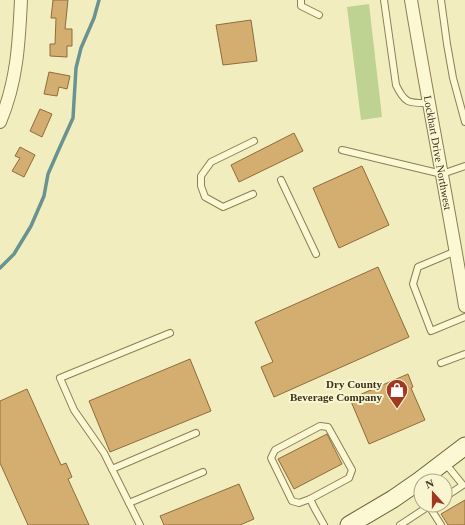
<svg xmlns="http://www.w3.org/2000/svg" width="465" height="525" font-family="'Times New Roman',serif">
<rect width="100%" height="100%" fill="#f2edbf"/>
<polygon fill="#bed292" points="369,4 382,117 361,120 347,7"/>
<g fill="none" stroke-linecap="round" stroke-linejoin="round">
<polyline stroke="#699391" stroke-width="3.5" points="0,268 14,254 31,226 44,196 48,174 59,149 73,118 76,68 81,48 94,18 99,0"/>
</g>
<g fill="#d4ae71" stroke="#8f6c39">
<polygon points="53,0 68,0 65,29 72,29 72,46 67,46 67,57 50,56 50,44 55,44 56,18 51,18"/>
<polygon points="251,20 257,61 223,65 216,25"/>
<polygon points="49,72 70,76 67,89 59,87 57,96 44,94"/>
<polygon points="40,109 52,114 42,137 30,131"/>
<polygon points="294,133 303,151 239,182 231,165"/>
<polygon points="20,147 35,155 24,177 12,171 20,158 15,156"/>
<polygon points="362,166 389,225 339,248 313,188"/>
<polygon points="378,267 409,337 274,397 261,367 273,362 255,322"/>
<polygon points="190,359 211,411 110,452 89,401"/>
<polygon points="408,374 413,387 411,388 425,420 369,444 350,399"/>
<polygon points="27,389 61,465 66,463 72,477 68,479 89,525 28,525 0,463 0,401"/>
<polygon points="327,434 342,464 294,489 278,459"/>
<polygon points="239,484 254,519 240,525 164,525 160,516"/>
<polygon points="465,500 465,525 448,525 441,514"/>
</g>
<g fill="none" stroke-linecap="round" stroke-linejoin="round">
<g stroke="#8d7e56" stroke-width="8">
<g id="lane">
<polyline points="301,0 301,6 319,15"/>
<path d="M384,0L396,85C405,104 409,103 428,103"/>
<polyline points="441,0 447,44 453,78 465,122"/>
<polyline points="342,150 442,174 465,166"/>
<polyline points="281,180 316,254"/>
<polyline points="253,194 223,207 205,197 201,186 201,176 211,162 254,141"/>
<polyline points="456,251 418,267 413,284 431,331 465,317"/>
<polyline points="441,363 465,354"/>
<polygon points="320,426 328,427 352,470 349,478 310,499 299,503 292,501 271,458 275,450"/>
<polyline points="112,469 196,433"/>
<polyline points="445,497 463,485 445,463"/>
<polyline points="310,499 315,509 324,525"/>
<polyline points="129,503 203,472"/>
<polyline points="431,505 429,506 441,525"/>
<polyline points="140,525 104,453 74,410 60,378 170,333"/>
<polyline points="400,525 429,506"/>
</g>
</g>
<g stroke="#8d7e56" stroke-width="14">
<g id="street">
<path id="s1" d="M411,0C428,102 448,204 465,306"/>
<path d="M0,122C17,82 19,43 21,0"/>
</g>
</g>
<g stroke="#6f5f39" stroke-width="19">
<polyline id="secondary" points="349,525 393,499 419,481 465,446"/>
</g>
<use href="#lane" stroke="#fcf8d4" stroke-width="6"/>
<use href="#street" stroke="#fcf8d4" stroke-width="12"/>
<use href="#secondary" stroke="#fcf8d4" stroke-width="17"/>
</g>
<defs>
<g id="shop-pin" transform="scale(1.15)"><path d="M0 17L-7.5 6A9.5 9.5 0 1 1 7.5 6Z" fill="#a2381f" stroke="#f9f5d0"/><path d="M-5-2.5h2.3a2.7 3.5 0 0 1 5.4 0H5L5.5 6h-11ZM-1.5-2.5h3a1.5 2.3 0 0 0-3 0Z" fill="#fff"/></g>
</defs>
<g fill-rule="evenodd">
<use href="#shop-pin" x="397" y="390"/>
</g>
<g text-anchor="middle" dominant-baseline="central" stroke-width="4" stroke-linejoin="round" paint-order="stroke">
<g font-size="11" fill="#3b311c" stroke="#f9f5d0">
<text stroke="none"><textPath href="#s1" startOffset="155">Lockhart Drive Northwest</textPath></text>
</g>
<g font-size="11" font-weight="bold" fill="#3b311c" stroke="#f9f5d0" text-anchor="end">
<text x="382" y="384">Dry County<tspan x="382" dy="13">Beverage Company</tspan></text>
</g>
</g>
<g transform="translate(433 493) rotate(339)"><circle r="19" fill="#f9f5d0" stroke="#ada788"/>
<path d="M0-3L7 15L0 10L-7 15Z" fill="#a2381f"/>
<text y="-6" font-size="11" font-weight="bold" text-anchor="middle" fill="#3b311c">N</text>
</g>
</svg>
